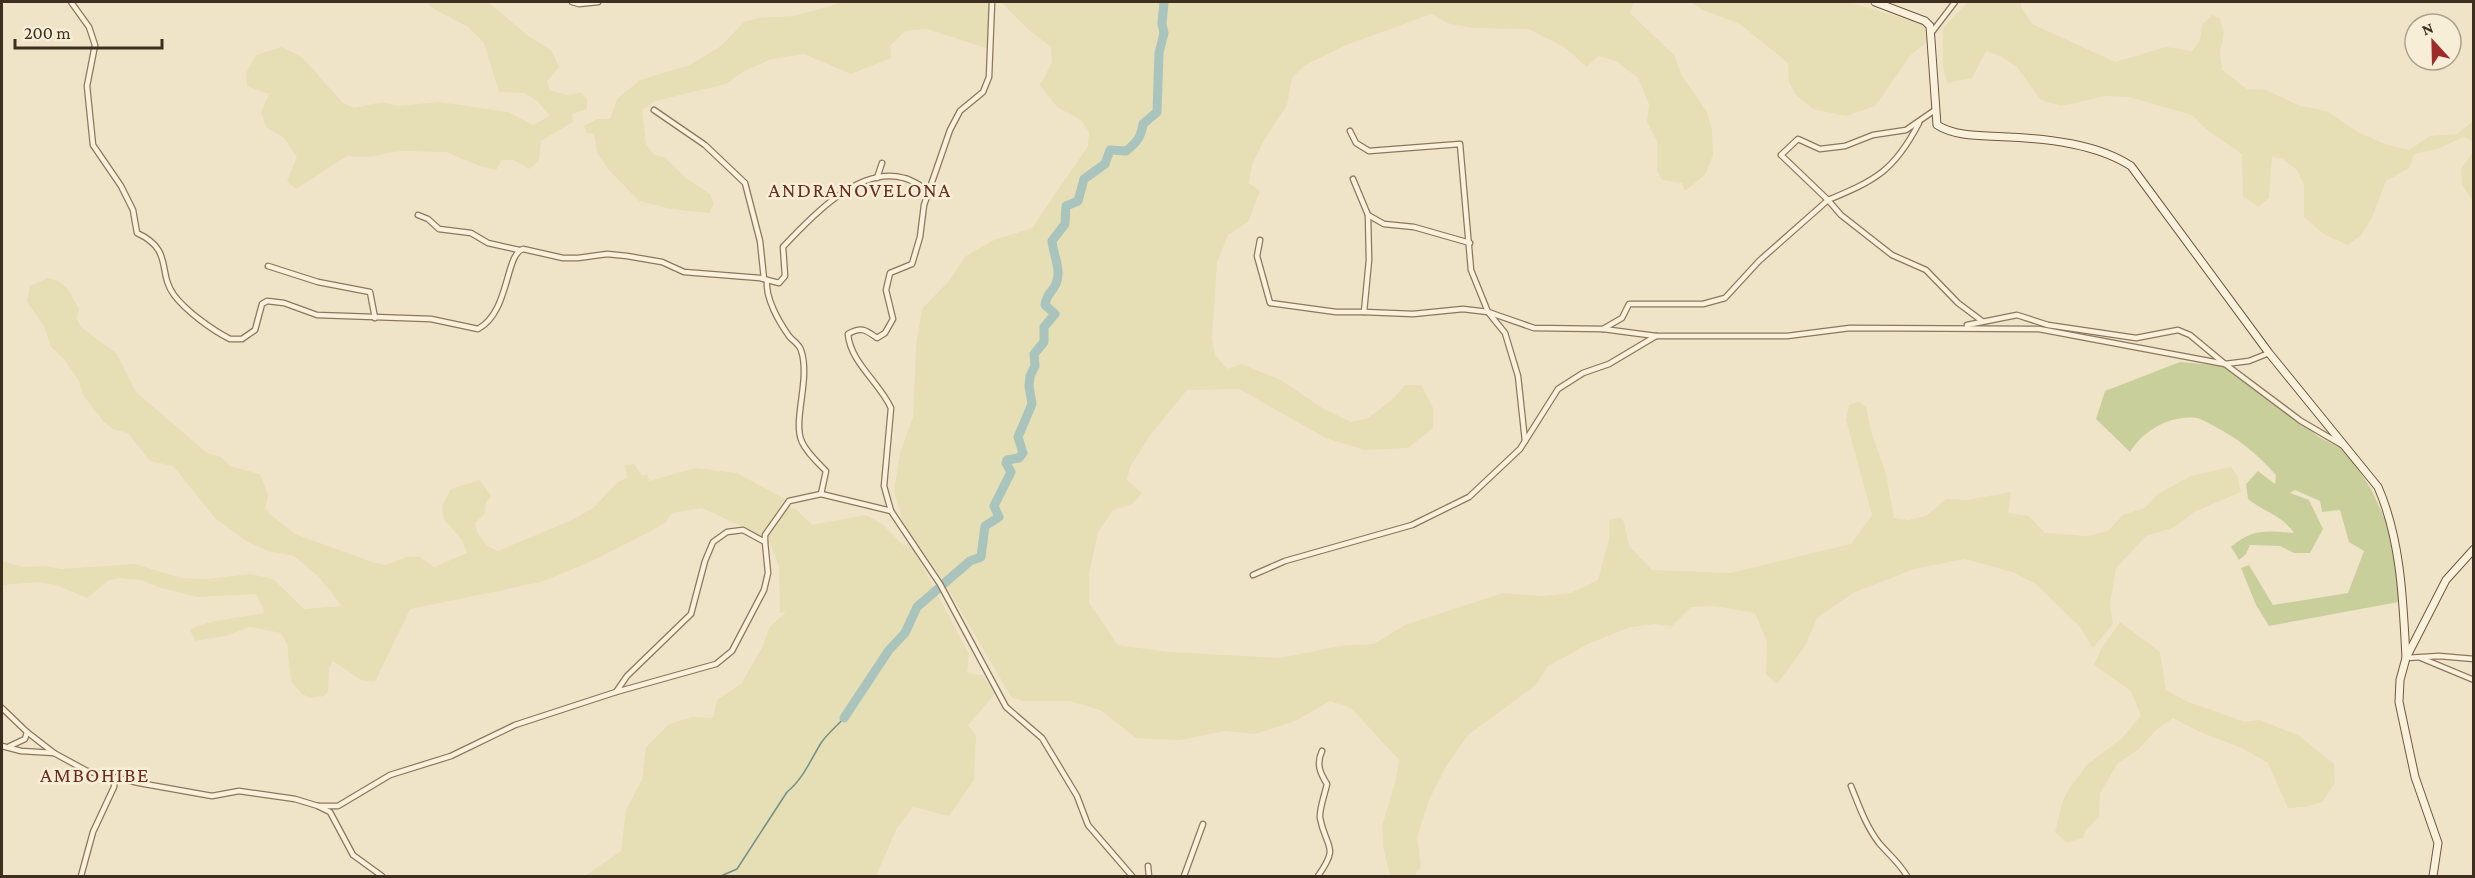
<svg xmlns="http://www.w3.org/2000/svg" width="2475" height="878" font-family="'Crimson Pro',serif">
<rect width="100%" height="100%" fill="#f0e4c8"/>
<g fill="#e6deb5">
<polygon points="427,2 488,2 528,36 551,50 559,67 547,81 550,90 566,95 581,93 587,98 587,109 572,114 573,122 541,141 539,160 530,169 513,160 502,160 496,170 480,166 446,152 401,151 368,157 347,156 296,189 287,181 297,157 284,138 266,127 261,112 269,94 247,86 246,73 256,55 281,47 302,57 342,102 354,108 382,102 397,106 439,102 508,112 533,125 550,116 537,101 524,93 499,92 484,43 468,27 432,8"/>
<polygon points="844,2 990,2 989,49 927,29 905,31 890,46 891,58 851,74 804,54 772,59 744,71 726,84 655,101 642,110 646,144 654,155 664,157 686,178 710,194 714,204 709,213 671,209 639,201 609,170 597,153 594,134 587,133 584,126 597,119 610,119 617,99 640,80 690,65 721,46 744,22 758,18 794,16"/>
<polygon points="1001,2 1634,2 1630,13 1674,55 1682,76 1707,112 1712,130 1713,155 1705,175 1685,191 1682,183 1662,180 1657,171 1657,141 1647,122 1649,104 1638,78 1616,61 1598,56 1587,67 1564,47 1528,29 1475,28 1450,24 1431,14 1346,45 1305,65 1292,78 1287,105 1264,140 1252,165 1249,183 1260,191 1248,222 1228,235 1217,263 1212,339 1215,355 1227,369 1241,364 1281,380 1322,408 1351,422 1368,418 1392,400 1405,385 1421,385 1433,408 1433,428 1408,448 1364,450 1326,438 1239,389 1187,390 1151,434 1130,467 1127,480 1142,493 1132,504 1113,510 1098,532 1089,574 1089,603 1118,645 1168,652 1280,658 1340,646 1374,644 1405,625 1503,593 1542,596 1571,593 1598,580 1609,539 1609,520 1619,518 1623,519 1629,546 1652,570 1730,573 1851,544 1872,515 1846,420 1849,405 1859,402 1866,407 1871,431 1886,474 1894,518 1908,520 1926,516 1946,499 1966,500 2011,492 2008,513 2029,516 2045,533 2086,536 2108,531 2123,515 2145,508 2158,494 2191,476 2231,467 2237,476 2241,492 2194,512 2175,527 2146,536 2116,568 2110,605 2113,624 2093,648 2080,627 2036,584 2012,572 1965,559 1914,569 1853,593 1817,618 1805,646 1777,684 1766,674 1767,642 1755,613 1714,606 1691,607 1672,626 1655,624 1631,627 1590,643 1548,666 1536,685 1468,735 1447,765 1429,800 1417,837 1421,867 1414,876 1390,876 1383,846 1382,826 1396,780 1399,760 1351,708 1330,701 1295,721 1255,734 1225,731 1180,740 1136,738 1100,710 1070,701 1022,701 1011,697 943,580 903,523 894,491 900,453 913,417 916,346 922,309 948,282 966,256 994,240 1032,228 1088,146 1089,132 1081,120 1057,107 1040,85 1052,62 1051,47 1029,30"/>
<polygon points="1690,2 1848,2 1910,20 1919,20 1926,25 1929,40 1910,56 1875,106 1846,116 1813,109 1795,94 1789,82 1788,63 1740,24 1703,10"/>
<polygon points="1968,2 2021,2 2021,7 2032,24 2115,62 2166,47 2192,51 2200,40 2202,25 2212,15 2220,18 2224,34 2220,51 2222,70 2247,89 2266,90 2300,106 2327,111 2359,133 2388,145 2409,150 2430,136 2457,134 2473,121 2473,142 2464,137 2437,149 2414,154 2409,168 2386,181 2372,218 2360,236 2348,245 2325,235 2304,217 2304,185 2297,170 2283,159 2272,157 2269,198 2258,207 2243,196 2242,154 2207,130 2192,115 2129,97 2105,96 2061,106 2041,100 2017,67 2000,56 1986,51 1972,78 1947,83 1943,66 1943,28"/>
<polygon points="2473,145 2474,202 2473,202 2462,185 2461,169 2473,152"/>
<polygon points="48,278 58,281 67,288 79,309 77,318 81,327 117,354 136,392 207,453 221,457 230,466 260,474 268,495 265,509 270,514 295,534 372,562 386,565 406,557 420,557 434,567 467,553 462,540 444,519 442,506 451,489 480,480 491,496 486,503 485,513 475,523 478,534 487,546 498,551 572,520 593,508 618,482 627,478 625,465 634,464 642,476 647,474 649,481 696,468 737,473 785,499 761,535 702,508 672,513 665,523 649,532 590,562 541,582 410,609 375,682 361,680 333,661 329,668 328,691 324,696 311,698 302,694 291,681 287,644 281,633 250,627 225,636 195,641 190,630 194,627 215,621 265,613 256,594 198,597 158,587 141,580 119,578 109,580 87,598 56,585 38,582 2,585 2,561 22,567 46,566 61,569 135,564 181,578 206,579 251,574 273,579 304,609 342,606 319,577 294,556 268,551 246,541 215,518 173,466 150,461 128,433 113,429 103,421 83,395 79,381 64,359 51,347 44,326 27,302 30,286"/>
<polygon points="788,507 797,510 812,525 866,515 882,524 903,545 910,543 969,654 967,673 982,675 995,694 968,725 976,736 974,780 949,816 913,807 897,828 876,876 585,876 621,851 626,810 642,780 646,747 669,724 693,717 713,718 717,700 741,684 763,646 769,628 786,612 780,613 779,567 768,537"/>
<polygon points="2120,622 2160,652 2166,690 2186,701 2245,722 2259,720 2298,735 2334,764 2335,783 2322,802 2305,807 2288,808 2268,763 2242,748 2200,732 2173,718 2156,730 2139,749 2118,763 2100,793 2099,817 2086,830 2083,838 2067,843 2055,832 2063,800 2071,786 2088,764 2121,739 2141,716 2131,691 2094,665 2101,649"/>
</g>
<path fill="#c9cf9b" d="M2180,362L2226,366L2319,437L2346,451L2371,489L2389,528L2404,601L2269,626L2256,605L2241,568L2249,565L2273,605L2348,593L2364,551L2349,542L2340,510L2322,512L2320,501L2295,490L2290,493L2309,500L2323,529L2310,553H2294L2280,546L2250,545L2246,554L2239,560L2231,547C2253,528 2267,531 2294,533C2282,515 2264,512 2248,499L2246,484L2258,471L2275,484L2276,475C2257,454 2239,439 2214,426C2209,424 2202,419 2197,418C2170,415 2144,430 2130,452L2096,419L2105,391Z"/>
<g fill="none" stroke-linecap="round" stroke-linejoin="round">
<path stroke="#6f938a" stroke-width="1.5" d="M721,876L737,869L787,792C803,779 810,761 821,743C827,734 837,726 844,718"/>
<path stroke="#a9c4bc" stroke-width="9" d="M844,718L889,650L905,633L917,607L970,561L981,557L985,526L999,517L994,506L1011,472L1006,463L1007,460L1019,458L1023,453L1018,437L1032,404L1029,386L1030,376L1035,366L1034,354L1044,342V327L1055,314L1045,305C1046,295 1052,292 1056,284C1062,270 1053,254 1052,241L1065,224L1066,206L1078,201L1084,179L1105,164L1110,150L1126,151C1136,143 1141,138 1143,124L1157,112L1159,53L1164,33L1162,24L1164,2"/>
<g stroke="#8d765c" stroke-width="7">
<g id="street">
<path d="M71,2L89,27L95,45L87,86L93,145L121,186L133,210L137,233C174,250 157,272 174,295C186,311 212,330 230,339H242L255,330L262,304L267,301L284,303L317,315L431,319L478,329C510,312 505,254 523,249L563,258H578L607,254L627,256L662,262L684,272L760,278L779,283L785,276L783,247C810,218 859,165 904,178C913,180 922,187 930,191"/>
<polyline points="572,2 579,4 598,2"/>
<path d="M992,2L989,77L983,92L960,111L950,130L924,205L920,237L912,264L890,273L886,290L893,319L885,333L877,338C866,330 861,326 848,334C850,362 880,383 891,408L884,486L891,511L940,584L1006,707L1042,738L1077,796L1088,825L1132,876"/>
<polyline points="1932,32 1955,2"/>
<polyline points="654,110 705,145 745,183 760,241 764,279"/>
<path d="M1919,123C1894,171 1876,180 1828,200L1841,215L1892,255L1926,270L1958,303L1982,321"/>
<polyline points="1350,131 1356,143 1369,151 1460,144 1471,270 1488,312 1505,333 1518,376 1525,441"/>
<polyline points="877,178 882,163"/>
<polyline points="1353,179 1368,215 1384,224 1414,227 1470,243"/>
<polyline points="418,215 428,219 439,229 471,233 488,243 519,250"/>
<polyline points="1260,240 1257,256 1270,303 1336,312 1364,312 1369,260 1368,215"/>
<polyline points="268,266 318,282 370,292 375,318"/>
<path d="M767,280C765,298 779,322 789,336C793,341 799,344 801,350C811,379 792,421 802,442C807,453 818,463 826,471L821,494"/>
<polyline points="1364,312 1413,314 1463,309 1488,312 1534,328 1603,329 1656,336 1787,336 1850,328 2039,329 2225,364 2301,421 2342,445"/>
<polyline points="1967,325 2017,315 2048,325 2136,338 2178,330 2190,335 2225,364 2249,361 2269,353"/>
<polyline points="1603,329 1622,318 1629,304 1703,304 1725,298 1759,261 1828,200 1781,155 1798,139 1820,149 1845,146 1873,135 1906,130 1935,110"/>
<polyline points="1253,575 1285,561 1412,525 1469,497 1520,449 1558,389 1583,373 1609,364 1656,336"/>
<polyline points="2406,658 2439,656 2474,659"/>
<polyline points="2421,658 2474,680"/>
<polyline points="616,692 716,664 732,651 764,590 768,573 765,542"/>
<polyline points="2,708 27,732 25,739 10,746"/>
<polyline points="27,732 54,753"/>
<polyline points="2,746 21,751 54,753 87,771 139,783 212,796 239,791 295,799 318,806 338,806 390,775 451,756 515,725 616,692 627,676 691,614 705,561 713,542 727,532 743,530 765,542 765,535 789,501 821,494 891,511"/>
<path d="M1851,786C1859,806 1866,826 1879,843C1890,856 1897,860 1907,876"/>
<polyline points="318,806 330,812 353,855 382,876"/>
<polyline points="1148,866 1149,876"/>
<polyline points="81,876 93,832 114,787 115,778"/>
<polyline points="1184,876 1203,824"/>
<path d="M1318,876C1340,845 1326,849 1320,818C1319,809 1325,794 1327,784C1320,773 1316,764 1322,751"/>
</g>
</g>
<g stroke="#6f573f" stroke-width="9">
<g id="secondary">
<path d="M1875,2L1925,21L1930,26L1937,125C1958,138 1986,135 2010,137C2049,139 2097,144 2131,166L2269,353L2378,487C2401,540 2403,600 2406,658"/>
<polyline points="2433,876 2438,843 2415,777 2399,702 2400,680 2406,658 2446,580 2474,549"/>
</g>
</g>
<use href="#street" stroke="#faf1dc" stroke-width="4.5"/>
<use href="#secondary" stroke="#faf1dc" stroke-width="7"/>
</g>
<g text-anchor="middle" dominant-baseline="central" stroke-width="5" stroke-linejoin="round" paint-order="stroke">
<g font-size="21" letter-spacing="1.5" fill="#6b2e1e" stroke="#f7eed8">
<text x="860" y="190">ANDRANOVELONA</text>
<text x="95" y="775">AMBOHIBE</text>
</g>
</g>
<rect width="2475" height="878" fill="none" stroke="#3d2e20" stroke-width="6"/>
<g transform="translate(2433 42) rotate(338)"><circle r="28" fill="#f7eed8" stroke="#ada18e" stroke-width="1.5"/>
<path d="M0-4.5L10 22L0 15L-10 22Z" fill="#9e2a2b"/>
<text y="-9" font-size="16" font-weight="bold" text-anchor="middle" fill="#3d2e20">N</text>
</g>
<path d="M15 39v9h147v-9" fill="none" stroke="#3d2e20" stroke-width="3"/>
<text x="24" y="39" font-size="18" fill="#3d2e20" stroke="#f7eed8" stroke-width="4.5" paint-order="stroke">200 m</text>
</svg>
